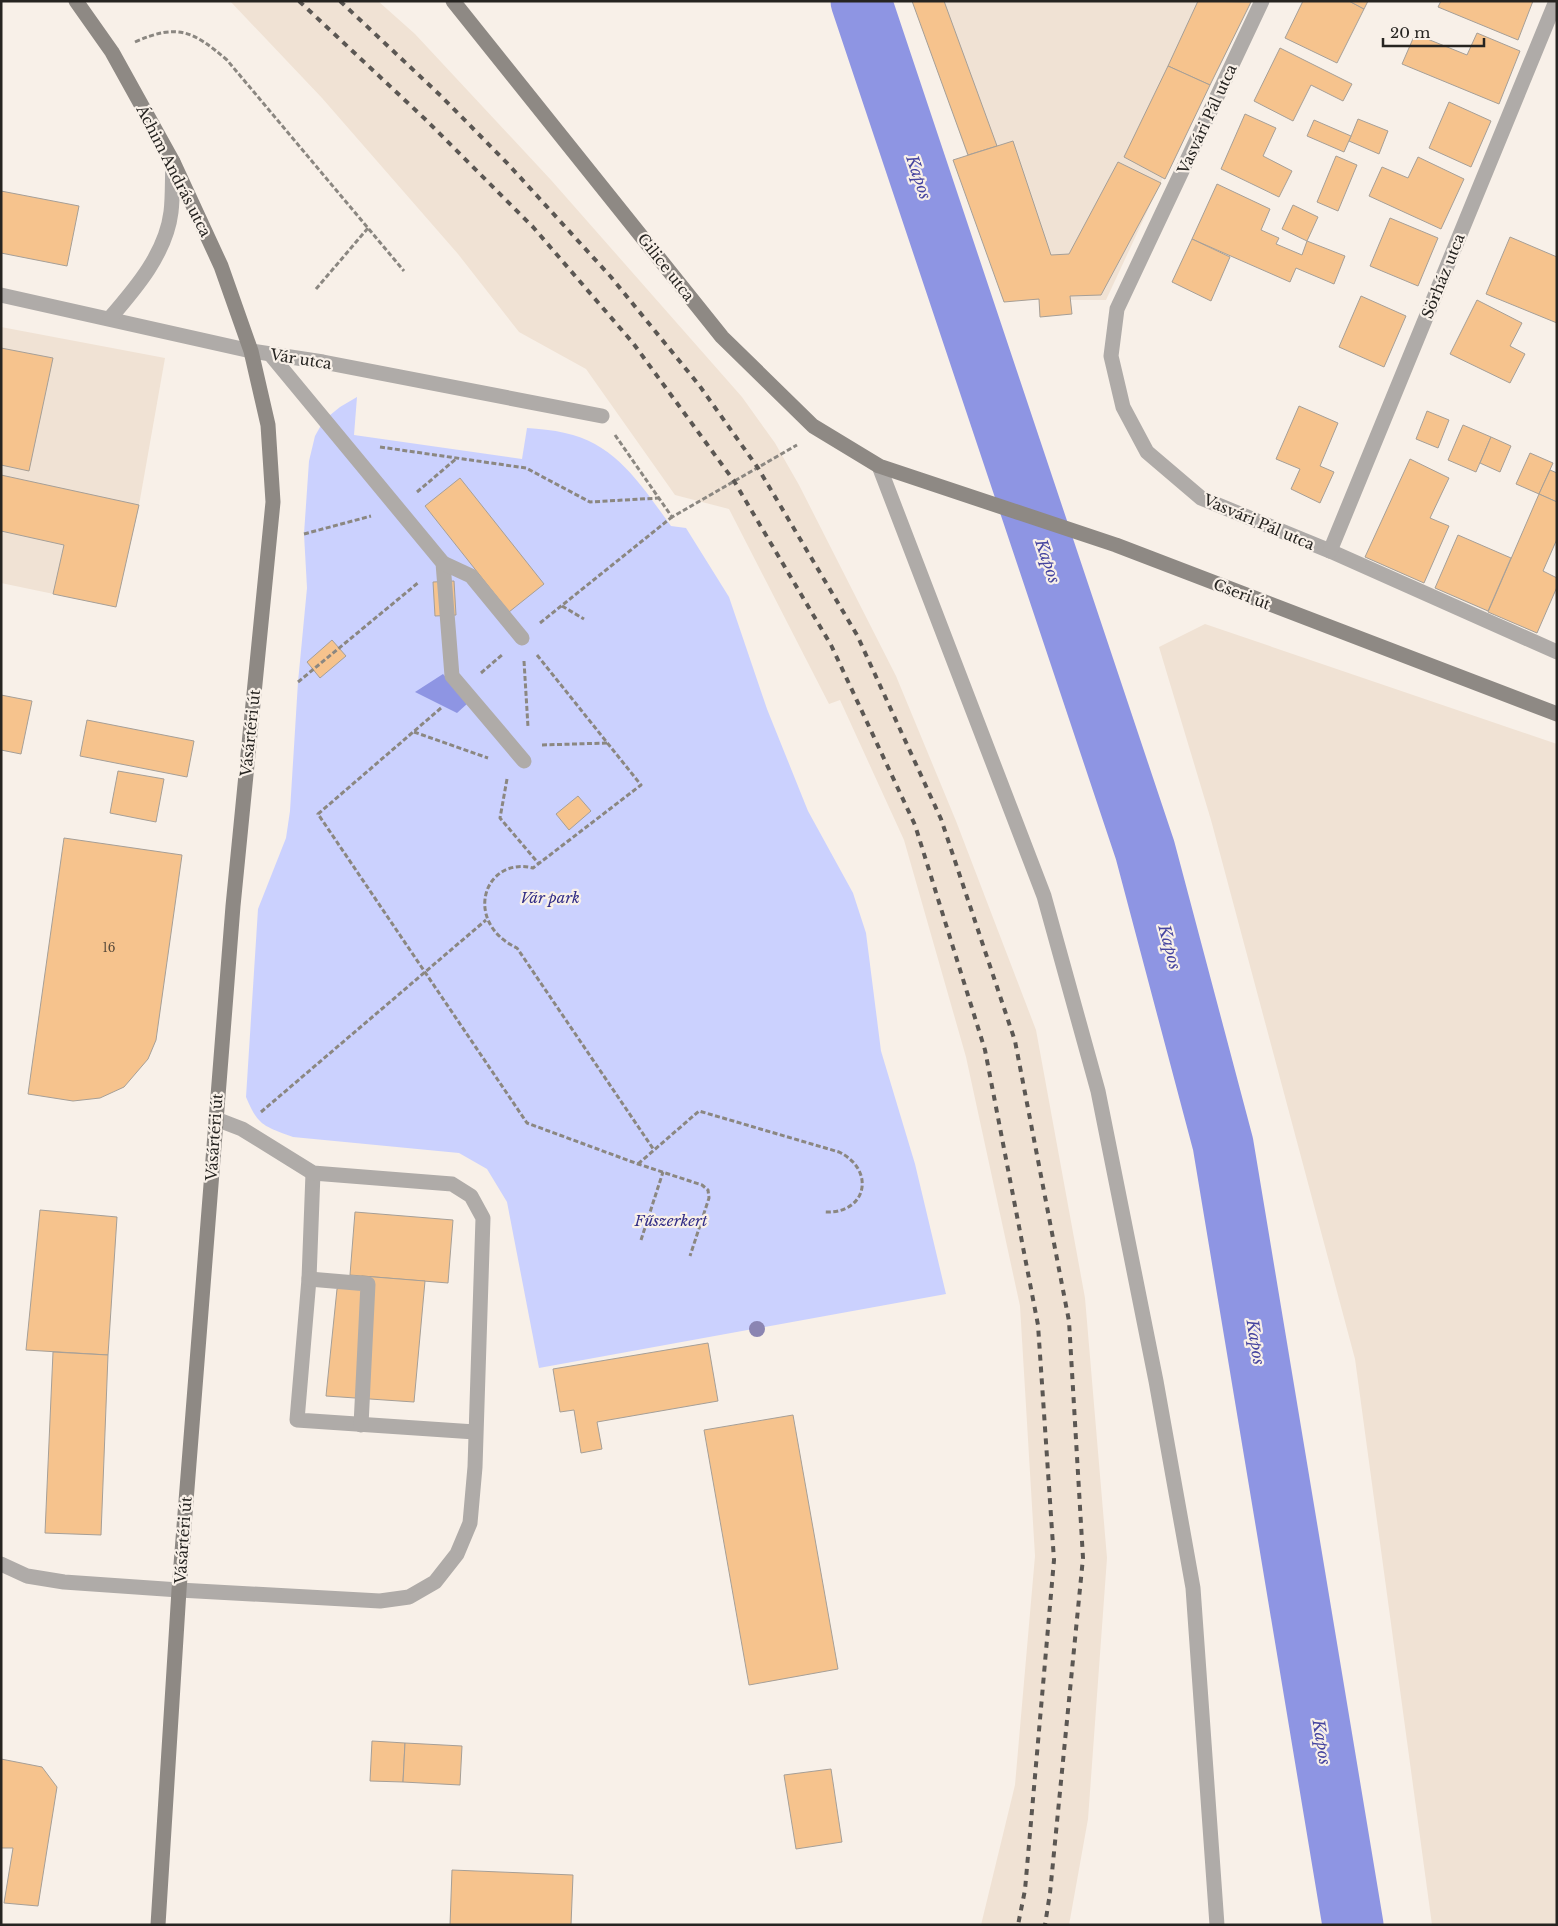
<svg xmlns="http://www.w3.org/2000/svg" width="1558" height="1926" font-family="'Libre Baskerville',serif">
<rect width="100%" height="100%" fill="#f8f0e8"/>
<g fill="#f0e2d4">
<polygon points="230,1 378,1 415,34 551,180 742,397 775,443 799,485 896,676 956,821 1036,1030 1085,1298 1107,1558 1088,1819 1069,1925 981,1925 1015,1785 1035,1556 1020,1306 966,1057 904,840 840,700 829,704 729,509 675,495 586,369 519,332 458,254 322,98"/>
<polygon points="915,1 1245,1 1106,300 1016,300"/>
<polygon points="1,327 165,358 139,505 116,607 1,583"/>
<polygon points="1205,624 1557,744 1557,1925 1432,1925 1355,1359 1211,820 1159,647"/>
</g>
<path fill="#cbd1fe" d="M357,397L354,435L522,459L527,428C539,429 553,430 565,433C616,443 643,488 671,526L686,528L729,597L767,709L808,811L853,893L866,933L881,1051L915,1164L946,1294L539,1368L507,1202L487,1169L459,1153L293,1137C264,1126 258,1126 246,1097L258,909L286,838L290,811L298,682L307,588L304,534L309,461L315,436L324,420L340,407Z"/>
<polygon fill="#8e95e3" points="443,674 468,703 457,713 415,692"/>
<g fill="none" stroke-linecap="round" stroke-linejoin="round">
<polyline stroke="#8e95e3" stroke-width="61" points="861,1 1145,850 1223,1144 1353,1925"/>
</g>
<g fill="#f6c38d" stroke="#a69f97">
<polygon points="912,1 944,1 997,146 968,155"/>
<polygon points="1198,1 1251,2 1210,85 1168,66"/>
<polygon points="1303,1 1349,1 1364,9 1337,63 1285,38"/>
<polygon points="1349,1 1368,1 1364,9"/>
<polygon points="1441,1 1533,1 1518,40 1438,7"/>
<polygon points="1477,33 1520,51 1499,104 1402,64 1415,34 1467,55"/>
<polygon points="1280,48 1352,84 1343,101 1311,85 1293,121 1254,101"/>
<polygon points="1168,66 1210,85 1165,179 1124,157"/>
<polygon points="1449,102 1491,121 1471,167 1429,148"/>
<polygon points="1245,114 1276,128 1263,156 1292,171 1279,197 1221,169"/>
<polygon points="1358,119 1388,131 1379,154 1349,141"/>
<polygon points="1314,120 1351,136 1344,152 1307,136"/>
<polygon points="1013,141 1051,255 1069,254 1118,162 1161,183 1101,295 1070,296 1072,314 1040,317 1039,299 1004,302 953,160"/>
<polygon points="1336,156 1357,165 1338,211 1317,202"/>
<polygon points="1418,157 1464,179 1441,229 1369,196 1382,167 1408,178"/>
<polygon points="1217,184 1270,209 1261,230 1279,238 1276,244 1302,255 1307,241 1345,256 1334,284 1296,268 1290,282 1192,239"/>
<polygon points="1,191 79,206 67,266 1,253"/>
<polygon points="1293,205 1318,217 1307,241 1282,229"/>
<polygon points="1390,218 1438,238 1418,286 1370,266"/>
<polygon points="1510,237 1557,257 1557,323 1486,294"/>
<polygon points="1192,239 1230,257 1211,301 1172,282"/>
<polygon points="1361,296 1406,316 1384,367 1339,347"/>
<polygon points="1477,300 1522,323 1510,346 1525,354 1510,383 1450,354"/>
<polygon points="1,348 53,358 29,471 1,465"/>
<polygon points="1299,406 1338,423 1320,466 1334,472 1320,503 1291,489 1300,469 1276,459"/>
<polygon points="1427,411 1449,420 1438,448 1416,439"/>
<polygon points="1463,425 1491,437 1476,472 1448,460"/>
<polygon points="1491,437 1511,446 1500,472 1480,463"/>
<polygon points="1530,453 1553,463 1539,494 1516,484"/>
<polygon points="1410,459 1449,478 1430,518 1449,526 1424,583 1365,557"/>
<polygon points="1550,470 1557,473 1557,502 1539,494"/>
<polygon points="1,475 139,505 116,607 53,594 64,545 1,531"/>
<polygon points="460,478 544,584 509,612 425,506"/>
<polygon points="1539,494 1557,502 1557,539 1543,571 1557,578 1557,587 1537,633 1488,612"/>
<polygon points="1458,535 1511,558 1488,611 1435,588"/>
<polygon points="454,581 456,615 435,616 433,582"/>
<polygon points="332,640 346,656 320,678 307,662"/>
<polygon points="1,695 32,701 21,754 1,750"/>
<polygon points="87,720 194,741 187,777 80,756"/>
<polygon points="118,771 164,779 156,822 110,813"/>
<polygon points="578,796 591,811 569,830 556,814"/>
<polygon points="64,838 182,855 156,1040 148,1059 124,1087 100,1098 73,1101 28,1094"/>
<polygon points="40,1210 117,1217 108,1355 26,1350"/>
<polygon points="355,1212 453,1220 448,1283 350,1275"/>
<polygon points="362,1276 425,1281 414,1402 326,1396 337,1289"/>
<polygon points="708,1343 718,1401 597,1422 602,1449 581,1453 574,1410 560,1412 553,1369"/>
<polygon points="53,1352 108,1355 101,1535 45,1533"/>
<polygon points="793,1415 838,1669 749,1685 704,1430"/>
<polygon points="372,1741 405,1743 403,1782 370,1781"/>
<polygon points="405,1743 462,1746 460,1785 403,1782"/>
<polygon points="1,1759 42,1767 57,1787 38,1906 4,1903 13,1848 1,1848"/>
<polygon points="831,1769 842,1842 796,1849 784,1775"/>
<polygon points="452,1870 573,1875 571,1925 450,1925"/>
</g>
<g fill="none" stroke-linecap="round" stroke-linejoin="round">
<g stroke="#8b8781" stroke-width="3" stroke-dasharray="5 2.5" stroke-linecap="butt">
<path d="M135,42C178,23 193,31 227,60L404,271"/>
<polyline points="316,289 368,228"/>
<polyline points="615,435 672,517 797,445"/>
<polyline points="380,447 526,468 590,502 659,498"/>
<polyline points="417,492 457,458"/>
<polyline points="304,534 371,516"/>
<polyline points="562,606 584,619"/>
<polyline points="540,623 672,517"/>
<path d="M537,655L641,785L533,868C484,856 462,922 517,948L654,1150"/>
<polyline points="524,661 528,727"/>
<polyline points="481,673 503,654"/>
<polyline points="298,682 419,582"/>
<polyline points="441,708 318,814 527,1123 638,1164 702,1185 708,1190 709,1198 690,1256"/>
<polyline points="414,732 488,758"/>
<polyline points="542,745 607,743"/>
<polyline points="507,779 500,818 539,864"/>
<polyline points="261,1112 486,920"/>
<path d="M638,1164L699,1111L839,1152C876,1170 867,1214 825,1212"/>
<polyline points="641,1240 663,1172"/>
</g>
<g stroke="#afaba8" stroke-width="15">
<polyline points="879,466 1044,896 1098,1091 1156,1381 1193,1588 1217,1925"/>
<polyline points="313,1173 309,1279 297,1420 475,1432"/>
<polyline points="309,1279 368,1284 361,1425"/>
<polyline points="179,1590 380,1601 409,1597 435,1582 457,1554 470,1523 475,1467 483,1218 471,1196 452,1184 313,1173 242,1129 216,1119"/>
</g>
<g stroke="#afaba8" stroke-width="15">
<polyline points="1262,1 1117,309 1111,356 1123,407 1147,452 1201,498 1330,551 1557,652"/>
<polyline points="1,295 251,351 323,362 602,416"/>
<path d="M110,318C136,288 166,253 171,212C173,196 172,178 173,162"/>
<polyline points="270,354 443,563 452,676 524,761"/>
<polyline points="1330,551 1556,1"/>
<polyline points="443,563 471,576 522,638"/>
<polyline points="1,1564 27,1576 64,1582 179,1590"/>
</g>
<g stroke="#8e8984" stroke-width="15">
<polyline points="76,1 112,52 173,162 221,266 251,351 268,425 273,502 233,906 179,1590 158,1925"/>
<polyline points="453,1 722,337 813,426 879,466 1116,545 1557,714"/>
</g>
<g stroke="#5b5753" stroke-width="4" stroke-dasharray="6 6" stroke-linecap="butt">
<polyline points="299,1 425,119 533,227 633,343 734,481 831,645 915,825 985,1050 1038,1325 1054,1560 1025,1890 1018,1925"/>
<polyline points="340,1 441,96 508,164 611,277 699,385 758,468 857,635 941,819 1015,1041 1069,1321 1083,1558 1050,1893 1045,1925"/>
</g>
</g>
<circle fill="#8b85b2" cx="757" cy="1329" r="8"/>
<g text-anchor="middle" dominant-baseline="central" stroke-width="4.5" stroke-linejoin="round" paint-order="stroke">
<g font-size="12" fill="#5a4c3c">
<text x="109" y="947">16</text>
</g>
<g font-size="15" fill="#262421" stroke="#f8f0e8">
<text transform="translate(1207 119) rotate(-65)">Vasvári Pál utca</text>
<text transform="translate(174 171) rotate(63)">Áchim András utca</text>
<text transform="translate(666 267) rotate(52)">Gilice utca</text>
<text transform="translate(1443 276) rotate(-68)">Sörház utca</text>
<text transform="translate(301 359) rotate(9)">Vár utca</text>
<text transform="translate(1259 522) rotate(23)">Vasvári Pál utca</text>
<text transform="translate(1242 594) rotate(21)">Cseri út</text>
<text transform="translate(250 733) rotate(-84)">Vásártéri út</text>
<text transform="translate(214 1137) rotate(-86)">Vásártéri út</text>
<text transform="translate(183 1540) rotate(-86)">Vásártéri út</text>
</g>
<g font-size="15" font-style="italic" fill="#322d86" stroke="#f8f0e8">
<text x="550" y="897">Vár park</text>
<text x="671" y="1220">Fűszerkert</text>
</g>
<g font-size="16" font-style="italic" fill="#45449f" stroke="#f8f0e8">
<text transform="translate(919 177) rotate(71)">Kapos</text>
<text transform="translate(1048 561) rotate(71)">Kapos</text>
<text transform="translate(1170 947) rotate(75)">Kapos</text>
<text transform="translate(1256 1342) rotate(81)">Kapos</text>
<text transform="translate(1322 1742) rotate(81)">Kapos</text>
</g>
</g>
<rect width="1558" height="1926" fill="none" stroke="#262421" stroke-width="5"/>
<path d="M1383 38v8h101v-8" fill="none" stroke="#262421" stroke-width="2.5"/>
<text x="1390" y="38" font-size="15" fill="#262421" stroke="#f8f0e8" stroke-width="4" paint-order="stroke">20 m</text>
</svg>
